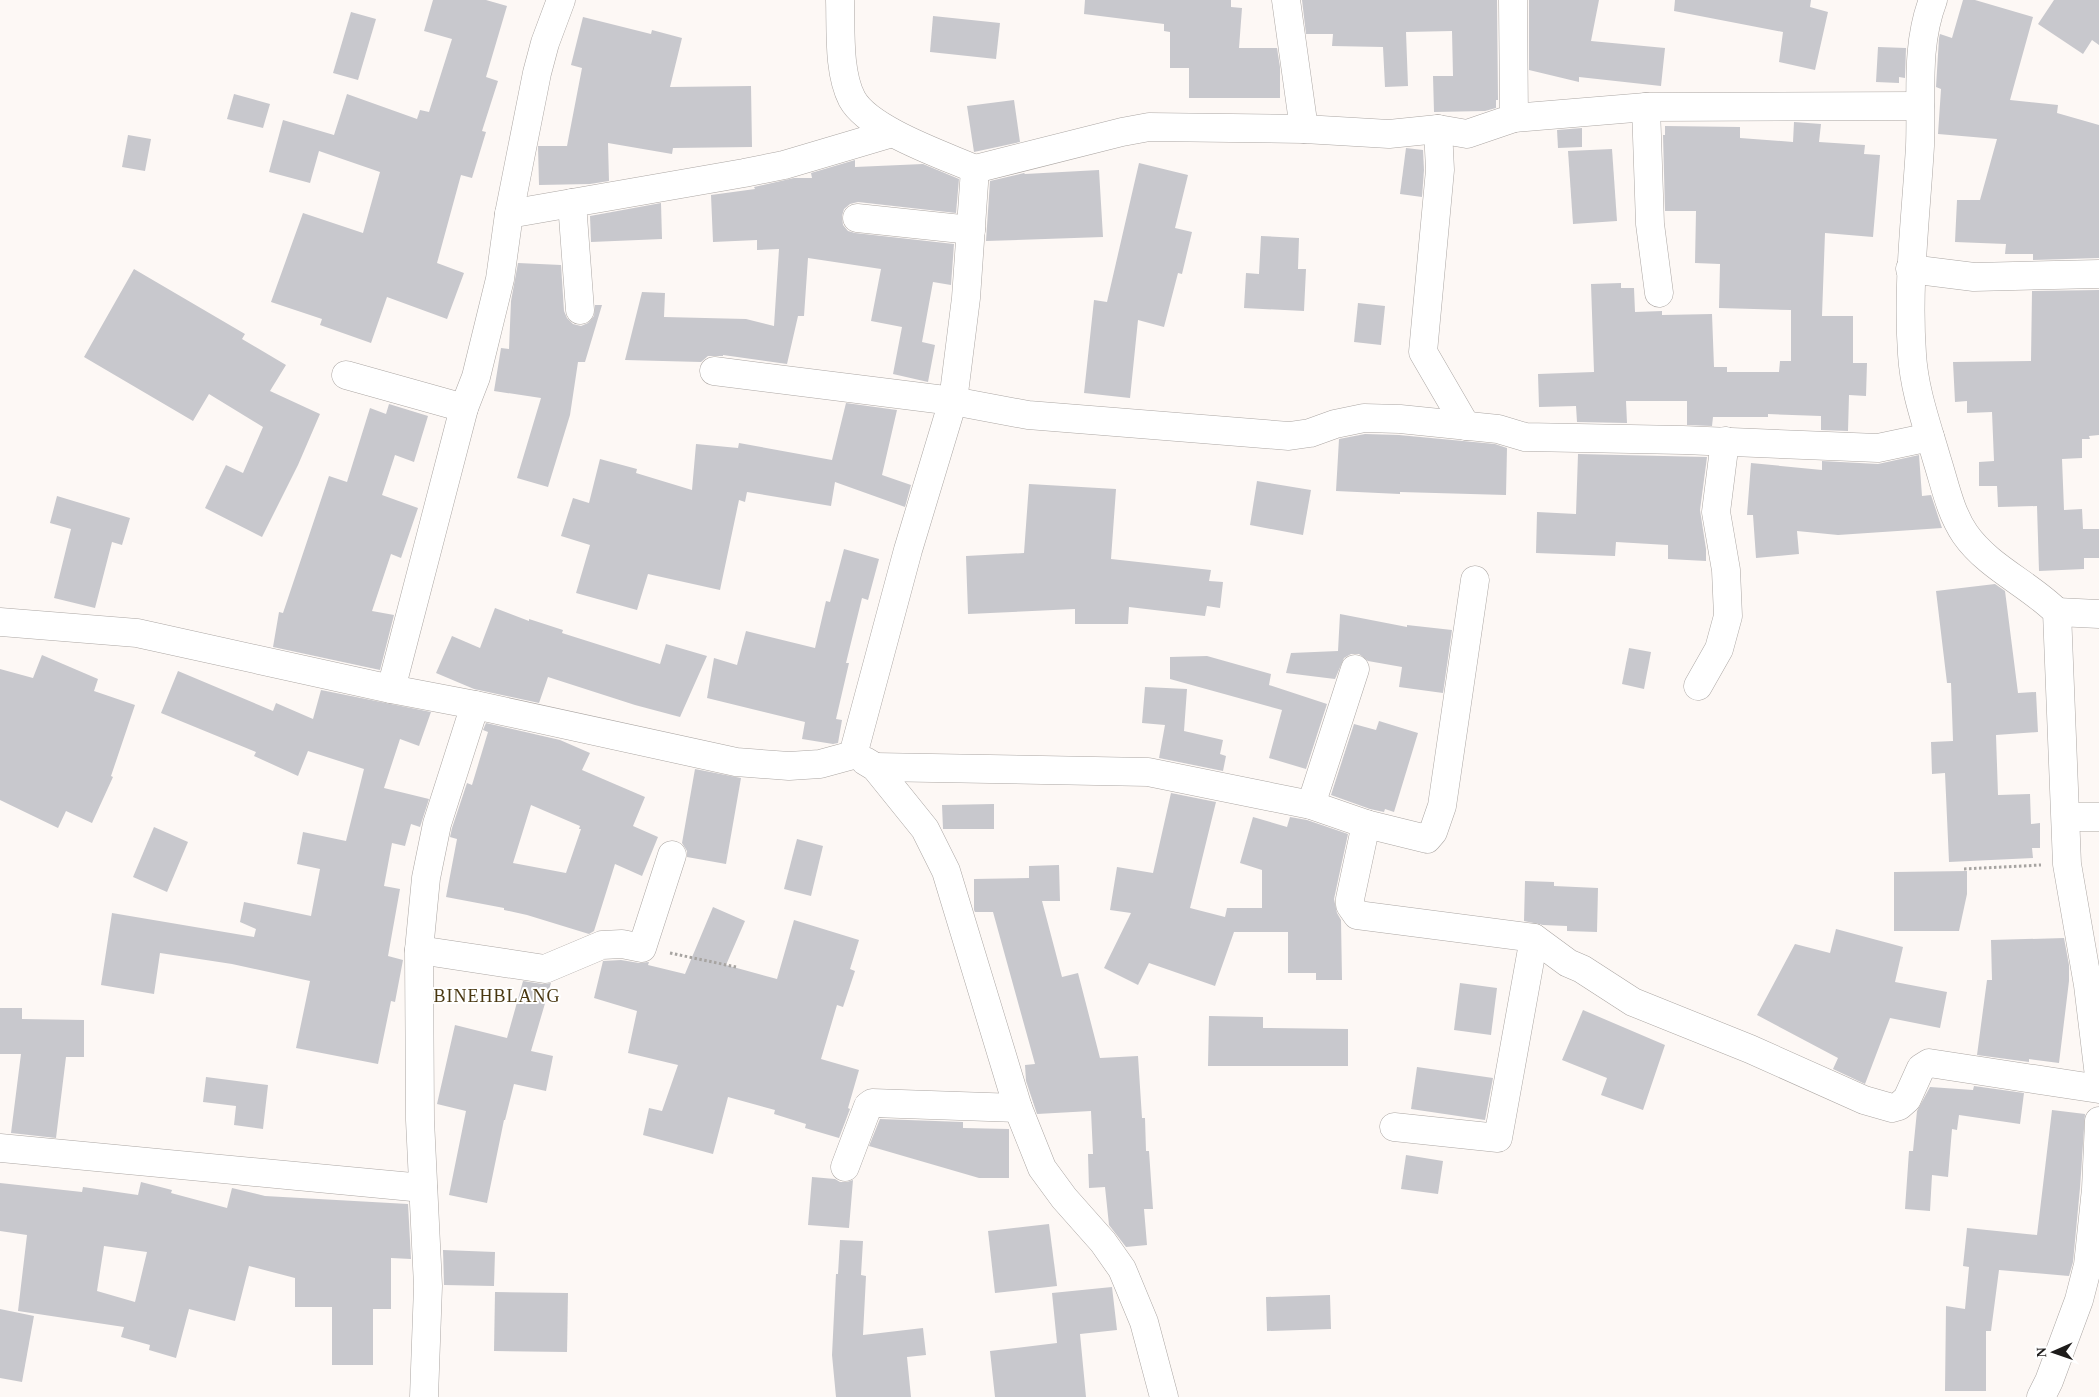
<svg xmlns="http://www.w3.org/2000/svg" width="2099" height="1397" font-family="Georgia,serif">
<rect width="100%" height="100%" fill="#fdf8f5"/>
<g fill="#c8c8cd" fill-rule="evenodd">
<polygon points="433,0 486,0 507,6 486,77 498,81 482,131 486,132 472,178 461,175 437,263 464,273 447,319 387,297 371,343 320,325 322,319 271,302 303,213 363,233 380,172 319,151 310,183 269,172 283,120 334,135 347,94 417,119 420,110 429,112 452,39 424,31"/>
<polygon points="1085,0 1231,0 1231,7 1242,8 1239,48 1277,48 1280,67 1280,98 1189,98 1189,68 1170,68 1170,32 1164,31 1164,24 1084,14"/>
<polygon points="1302,0 1497,0 1498,100 1496,100 1496,108 1485,111 1434,112 1433,76 1453,76 1452,31 1406,32 1408,86 1385,87 1383,47 1332,46 1333,34 1306,34"/>
<polygon points="1529,0 1599,0 1591,41 1665,48 1661,86 1579,77 1579,82 1529,70"/>
<polygon points="1675,0 1811,0 1810,7 1828,12 1815,70 1779,62 1783,32 1674,11"/>
<polygon points="1963,0 1975,0 2033,17 2010,100 2058,105 2057,113 2099,125 2099,258 2033,260 2033,254 2005,254 2006,244 1955,242 1957,200 1980,200 1997,139 1938,134 1941,89 1936,87 1939,38 1940,34 1952,38"/>
<polygon points="2054,0 2099,0 2099,45 2092,40 2083,54 2038,24"/>
<polygon points="351,12 376,19 358,80 333,73"/>
<polygon points="933,16 1000,23 996,59 930,52"/>
<polygon points="583,17 651,34 652,30 682,38 670,87 751,86 752,147 673,148 672,154 608,143 609,181 590,184 539,185 538,146 567,146 582,68 571,65"/>
<polygon points="1878,47 1906,48 1905,78 1899,77 1899,83 1876,82"/>
<polygon points="234,94 270,104 263,128 227,119"/>
<polygon points="1014,100 1020,142 974,152 967,106"/>
<polygon points="1794,122 1821,124 1819,142 1865,145 1864,154 1880,155 1873,237 1825,233 1822,316 1853,316 1853,363 1867,363 1866,396 1849,395 1848,431 1821,430 1821,416 1768,414 1768,417 1713,417 1712,426 1687,425 1687,401 1626,401 1627,423 1577,422 1576,406 1539,407 1538,374 1594,372 1591,284 1621,283 1621,288 1634,288 1635,312 1662,311 1662,315 1712,314 1714,367 1727,367 1727,372 1779,372 1780,361 1791,361 1791,310 1719,308 1720,264 1695,263 1696,211 1665,211 1663,135 1665,135 1665,126 1740,127 1740,138 1793,142"/>
<polygon points="1582,128 1582,147 1558,148 1557,130"/>
<polygon points="128,135 151,139 145,171 122,167"/>
<polygon points="1406,148 1423,150 1424,170 1422,197 1400,194"/>
<polygon points="1612,149 1617,221 1573,224 1568,151"/>
<polygon points="855,160 855,167 923,164 959,179 956,213 858,202 850,204 844,209 842,216 843,225 848,231 855,233 954,244 951,285 933,282 922,342 935,345 928,382 893,374 902,327 871,321 881,269 808,258 804,316 798,316 787,364 723,355 723,356 708,356 701,362 625,360 642,292 665,293 664,317 746,319 774,326 779,249 757,250 757,240 713,242 711,195 755,189 754,187 794,178 812,178 811,173"/>
<polygon points="1139,163 1188,175 1175,228 1192,232 1182,274 1178,273 1164,327 1138,320 1130,398 1084,393 1094,300 1107,302"/>
<polygon points="1099,170 1103,237 986,241 990,181 1024,173 1025,174"/>
<polygon points="661,203 662,239 591,242 590,216"/>
<polygon points="1261,236 1299,238 1298,269 1306,269 1304,311 1244,308 1246,273 1259,274"/>
<polygon points="518,263 561,265 564,311 567,318 573,324 581,326 588,323 594,316 595,305 602,305 585,362 578,362 570,415 548,487 517,478 541,398 494,391 501,348 509,349 511,301"/>
<polygon points="134,269 245,334 242,339 286,365 270,391 320,414 298,465 262,537 205,508 226,465 243,473 263,427 209,394 193,421 84,357"/>
<polygon points="2099,290 2099,435 2089,436 2090,439 2082,439 2082,458 2062,459 2064,510 2082,509 2083,529 2099,529 2099,558 2084,558 2084,569 2039,571 2037,506 1998,507 1997,486 1979,486 1979,462 1994,461 1992,412 1967,413 1967,401 1955,402 1953,362 2031,361 2032,291"/>
<polygon points="1358,303 1385,306 1381,345 1354,342"/>
<polygon points="846,403 897,410 882,475 911,485 905,507 835,482 831,506 747,492 745,502 739,500 720,590 648,574 637,610 576,593 590,545 561,536 573,498 589,503 600,459 637,469 636,473 692,490 696,444 738,448 739,443 832,460"/>
<polygon points="389,404 428,416 414,462 395,455 382,495 418,508 401,558 391,554 372,611 394,615 380,670 273,647 279,612 283,613 329,476 347,482 370,408 386,414"/>
<polygon points="1365,434 1399,435 1495,444 1507,448 1506,495 1400,492 1400,494 1336,491 1339,439"/>
<polygon points="1578,454 1707,457 1700,510 1706,549 1706,561 1668,559 1668,545 1616,542 1615,556 1536,553 1537,512 1576,514"/>
<polygon points="1919,455 1922,496 1931,495 1942,528 1838,535 1797,531 1799,554 1756,558 1753,515 1747,515 1751,463 1822,470 1822,461 1878,464"/>
<polygon points="1257,481 1311,490 1303,535 1250,525"/>
<polygon points="1029,484 1116,489 1111,559 1211,570 1209,581 1223,582 1220,608 1207,606 1205,616 1129,607 1128,624 1075,624 1075,609 968,614 966,556 1024,553"/>
<polygon points="57,496 130,518 122,545 112,542 95,608 54,598 71,529 50,523"/>
<polygon points="844,549 879,559 868,600 862,598 846,663 849,663 836,719 842,720 838,743 833,744 802,739 805,722 707,698 714,658 737,665 746,631 815,648 826,601 830,602"/>
<polygon points="1995,584 2005,591 2018,693 2036,692 2038,732 1996,735 1998,795 2030,794 2031,824 2040,823 2040,848 2032,848 2033,858 1949,862 1945,773 1932,774 1931,742 1953,741 1951,683 1947,683 1936,591"/>
<polygon points="495,608 529,621 529,619 563,630 562,633 660,664 666,644 707,656 680,717 635,705 548,677 539,703 474,689 436,673 452,636 480,648"/>
<polygon points="1340,614 1407,627 1407,625 1452,630 1443,693 1399,687 1402,667 1368,661 1359,654 1351,654 1344,658 1335,679 1286,673 1291,653 1338,651"/>
<polygon points="1629,648 1651,652 1644,689 1622,684"/>
<polygon points="42,655 98,679 94,691 135,705 111,776 113,777 92,823 66,811 58,828 0,800 0,669 33,678"/>
<polygon points="1207,656 1271,674 1269,685 1327,704 1306,769 1269,758 1282,710 1170,679 1170,657"/>
<polygon points="178,671 273,711 276,703 313,719 321,690 431,712 419,746 400,739 384,788 429,799 420,827 411,824 405,846 392,843 384,886 400,889 388,956 403,960 395,1002 391,1001 378,1064 296,1048 310,981 232,964 160,953 154,994 101,985 112,913 254,937 256,929 240,922 244,902 311,916 320,869 297,864 303,832 346,841 364,769 308,751 298,776 254,756 256,752 161,713"/>
<polygon points="1145,687 1187,689 1184,731 1223,740 1220,754 1226,756 1223,771 1159,758 1165,725 1142,723"/>
<polygon points="1379,721 1418,733 1394,812 1385,809 1384,812 1370,809 1331,795 1354,724 1376,730"/>
<path d="M486,723L560,740L590,753L582,770L645,797L633,826L658,837L642,876L615,864L594,931L589,934L527,915L504,910V908L446,897L457,839L450,837L452,828L467,783L472,785L488,732L483,730ZM531,805L580,826L579,829H581L566,873L513,863Z"/>
<polygon points="695,769 741,778 726,864 687,857 687,851 682,843"/>
<polygon points="1171,793 1216,802 1190,908 1225,917 1227,908 1262,908 1262,870 1240,863 1253,817 1287,827 1290,817 1307,820 1348,834 1334,899 1337,913 1341,920 1342,980 1316,980 1316,973 1288,973 1288,932 1234,932 1215,986 1149,963 1138,985 1104,968 1131,913 1110,910 1117,867 1153,873"/>
<polygon points="994,804 994,829 943,829 942,805"/>
<polygon points="154,827 188,842 167,892 133,877"/>
<polygon points="797,839 823,846 811,896 784,889"/>
<polygon points="1059,865 1060,901 1042,901 1062,977 1078,973 1100,1058 1138,1056 1142,1118 1145,1118 1146,1151 1149,1151 1153,1209 1144,1209 1147,1245 1126,1247 1109,1225 1105,1187 1089,1188 1088,1154 1093,1154 1091,1111 1037,1114 1026,1081 1025,1065 1035,1064 993,912 975,912 974,910 974,879 1029,878 1029,866"/>
<polygon points="1967,871 1967,894 1959,931 1894,931 1894,872"/>
<polygon points="1525,881 1554,882 1554,886 1598,888 1597,932 1567,931 1567,926 1543,925 1524,921"/>
<polygon points="713,907 745,921 726,965 777,979 794,920 859,940 850,969 855,971 843,1007 837,1005 821,1059 859,1070 848,1108 850,1109 839,1138 805,1128 806,1124 774,1114 775,1110 728,1097 713,1154 643,1135 649,1108 662,1111 678,1065 628,1053 637,1011 594,998 603,961 621,960 639,963 649,962 648,965 685,974"/>
<polygon points="1836,929 1903,947 1895,982 1947,992 1940,1028 1890,1018 1865,1084 1833,1069 1838,1058 1757,1015 1795,944 1830,953"/>
<polygon points="2064,938 2069,965 2069,981 2059,1063 2029,1059 2029,1062 1977,1055 1987,980 1992,980 1991,940"/>
<polygon points="523,981 543,984 551,983 531,1051 553,1056 546,1091 514,1084 505,1120 504,1120 487,1203 449,1195 466,1111 437,1104 455,1025 507,1038"/>
<polygon points="1460,983 1497,988 1491,1035 1454,1030"/>
<polygon points="0,1008 22,1008 22,1019 84,1020 84,1057 66,1057 56,1138 11,1133 21,1054 0,1054"/>
<polygon points="1583,1010 1665,1045 1643,1110 1601,1095 1607,1078 1562,1060"/>
<polygon points="1209,1016 1263,1017 1263,1028 1348,1029 1348,1066 1208,1066"/>
<polygon points="1417,1067 1493,1078 1485,1120 1411,1109"/>
<polygon points="206,1077 268,1085 263,1129 234,1125 236,1106 203,1102"/>
<polygon points="1974,1086 2024,1093 2020,1124 1959,1115 1957,1130 1952,1129 1948,1177 1932,1175 1930,1211 1905,1209 1909,1151 1913,1151 1917,1111 1930,1087 1973,1090"/>
<polygon points="2052,1110 2085,1114 2080,1188 2073,1262 2069,1276 1999,1270 1991,1331 1986,1331 1986,1391 1945,1391 1946,1306 1965,1309 1969,1267 1963,1266 1967,1228 2037,1235"/>
<polygon points="880,1119 963,1122 963,1128 1009,1129 1009,1178 979,1178 869,1146"/>
<polygon points="1406,1155 1443,1161 1438,1194 1401,1189"/>
<polygon points="812,1177 835,1179 840,1182 847,1182 853,1180 849,1228 808,1225"/>
<path d="M141,1182L172,1190L171,1193L227,1208L232,1188L265,1196L408,1204L411,1259L391,1258V1309H373V1365H332V1307H295V1278L249,1266L235,1321L189,1309L176,1358L149,1350L150,1345L121,1337L124,1327L18,1311L27,1235L0,1231V1183L82,1192L83,1187L138,1195ZM104,1246L147,1252L135,1302L97,1291Z"/>
<polygon points="1049,1224 1057,1286 995,1293 988,1231"/>
<polygon points="840,1240 863,1241 861,1275 866,1276 863,1335 923,1328 926,1355 907,1357 911,1397 836,1397 832,1355 836,1274 838,1274"/>
<polygon points="443,1250 495,1252 494,1286 444,1285"/>
<polygon points="1112,1287 1117,1330 1080,1334 1086,1397 995,1397 990,1351 1057,1343 1052,1293"/>
<polygon points="495,1292 568,1293 567,1352 494,1351"/>
<polygon points="1330,1295 1331,1329 1267,1331 1266,1297"/>
<polygon points="0,1309 34,1316 22,1382 0,1378"/>
</g>
<g fill="none" stroke-linecap="round" stroke-linejoin="round">
<g stroke="#aca7a4" stroke-width="29">
<g id="minor">
<polyline points="1286,0 1304,129"/>
<path d="M1933,0C1915,47 1922,97 1920,146C1916,215 1907,284 1912,354C1914,390 1927,425 1937,460C1945,485 1950,512 1965,534C1988,567 2029,584 2057,612L2067,864L2088,985L2099,1076"/>
<polyline points="1646,107 1650,224 1659,293"/>
<polyline points="1514,118 1646,107 1920,106"/>
<polyline points="1438,129 1440,170 1423,352 1466,426"/>
<polyline points="975,169 1122,132 1149,127 1304,129 1389,134 1438,129 1467,134 1514,118 1513,0"/>
<polyline points="572,203 580,310"/>
<polyline points="509,214 744,173 784,165 892,133"/>
<polyline points="857,218 971,230"/>
<polyline points="1910,269 1974,277 2099,274"/>
<polyline points="714,371 953,401 1028,415 1289,436 1310,433 1335,424 1364,418 1400,419 1498,429 1525,437 1683,440 1878,448 1930,437"/>
<polyline points="346,375 464,408"/>
<polyline points="2057,612 2099,614"/>
<path d="M0,622L137,633L391,689L475,705L736,762L789,766L820,764L853,755L908,550L953,401L966,298L975,169C943,155 869,130 852,99C838,72 841,30 840,0"/>
<polyline points="1698,686 1719,649 1728,616 1726,570 1716,512 1725,441"/>
<polyline points="391,689 464,408 476,377 500,279 509,214 537,73 545,43 561,0"/>
<polyline points="865,761 875,767 925,829 946,871 1018,1108 1042,1168 1064,1198 1103,1242 1122,1269 1144,1322 1164,1397"/>
<polyline points="875,767 1148,772 1311,805 1366,824 1350,899 1350,905 1357,915 1534,938 1568,963 1582,969 1633,1002 1750,1049 1864,1100 1892,1108 1899,1106 1907,1099 1921,1068 1929,1063 2099,1089"/>
<polyline points="1311,805 1355,669"/>
<polyline points="2066,817 2099,817"/>
<polyline points="1366,824 1427,839 1433,832 1442,806 1475,580"/>
<polyline points="419,950 545,969 602,945 622,944 642,948 672,855"/>
<polyline points="1394,1127 1498,1138 1534,938"/>
<polyline points="0,1148 423,1188"/>
<polyline points="845,1167 868,1106 872,1103 1018,1108"/>
<polyline points="424,1397 428,1286 420,1120 419,950 426,878 437,824 475,705"/>
<polyline points="2041,1397 2049,1381 2079,1300 2088,1265 2096,1189 2099,1121"/>
</g>
</g>
<g stroke="#a7a4a1" stroke-width="3" stroke-dasharray="2.5 2.5" stroke-linecap="butt">
<polyline points="1964,869 2041,865"/>
<polyline points="670,953 736,967"/>
</g>
<use href="#minor" stroke="#fff" stroke-width="28"/>
</g>
<g text-anchor="middle" dominant-baseline="central" stroke-width="4" stroke-linejoin="round" paint-order="stroke">
<g font-size="18" letter-spacing="1" fill="#493710" stroke="#fff">
<text x="497" y="996">BINEHBLANG</text>
</g>
</g>
<g transform="translate(2054 1352) rotate(268)" stroke="#ffffff" stroke-width="4" paint-order="stroke">
<path d="M0-4L9 19L0 12L-9 19Z" fill="#1e1c1b"/>
<text y="-8" font-size="14" font-weight="bold" text-anchor="middle" fill="#1e1c1b">N</text>
</g>
</svg>
